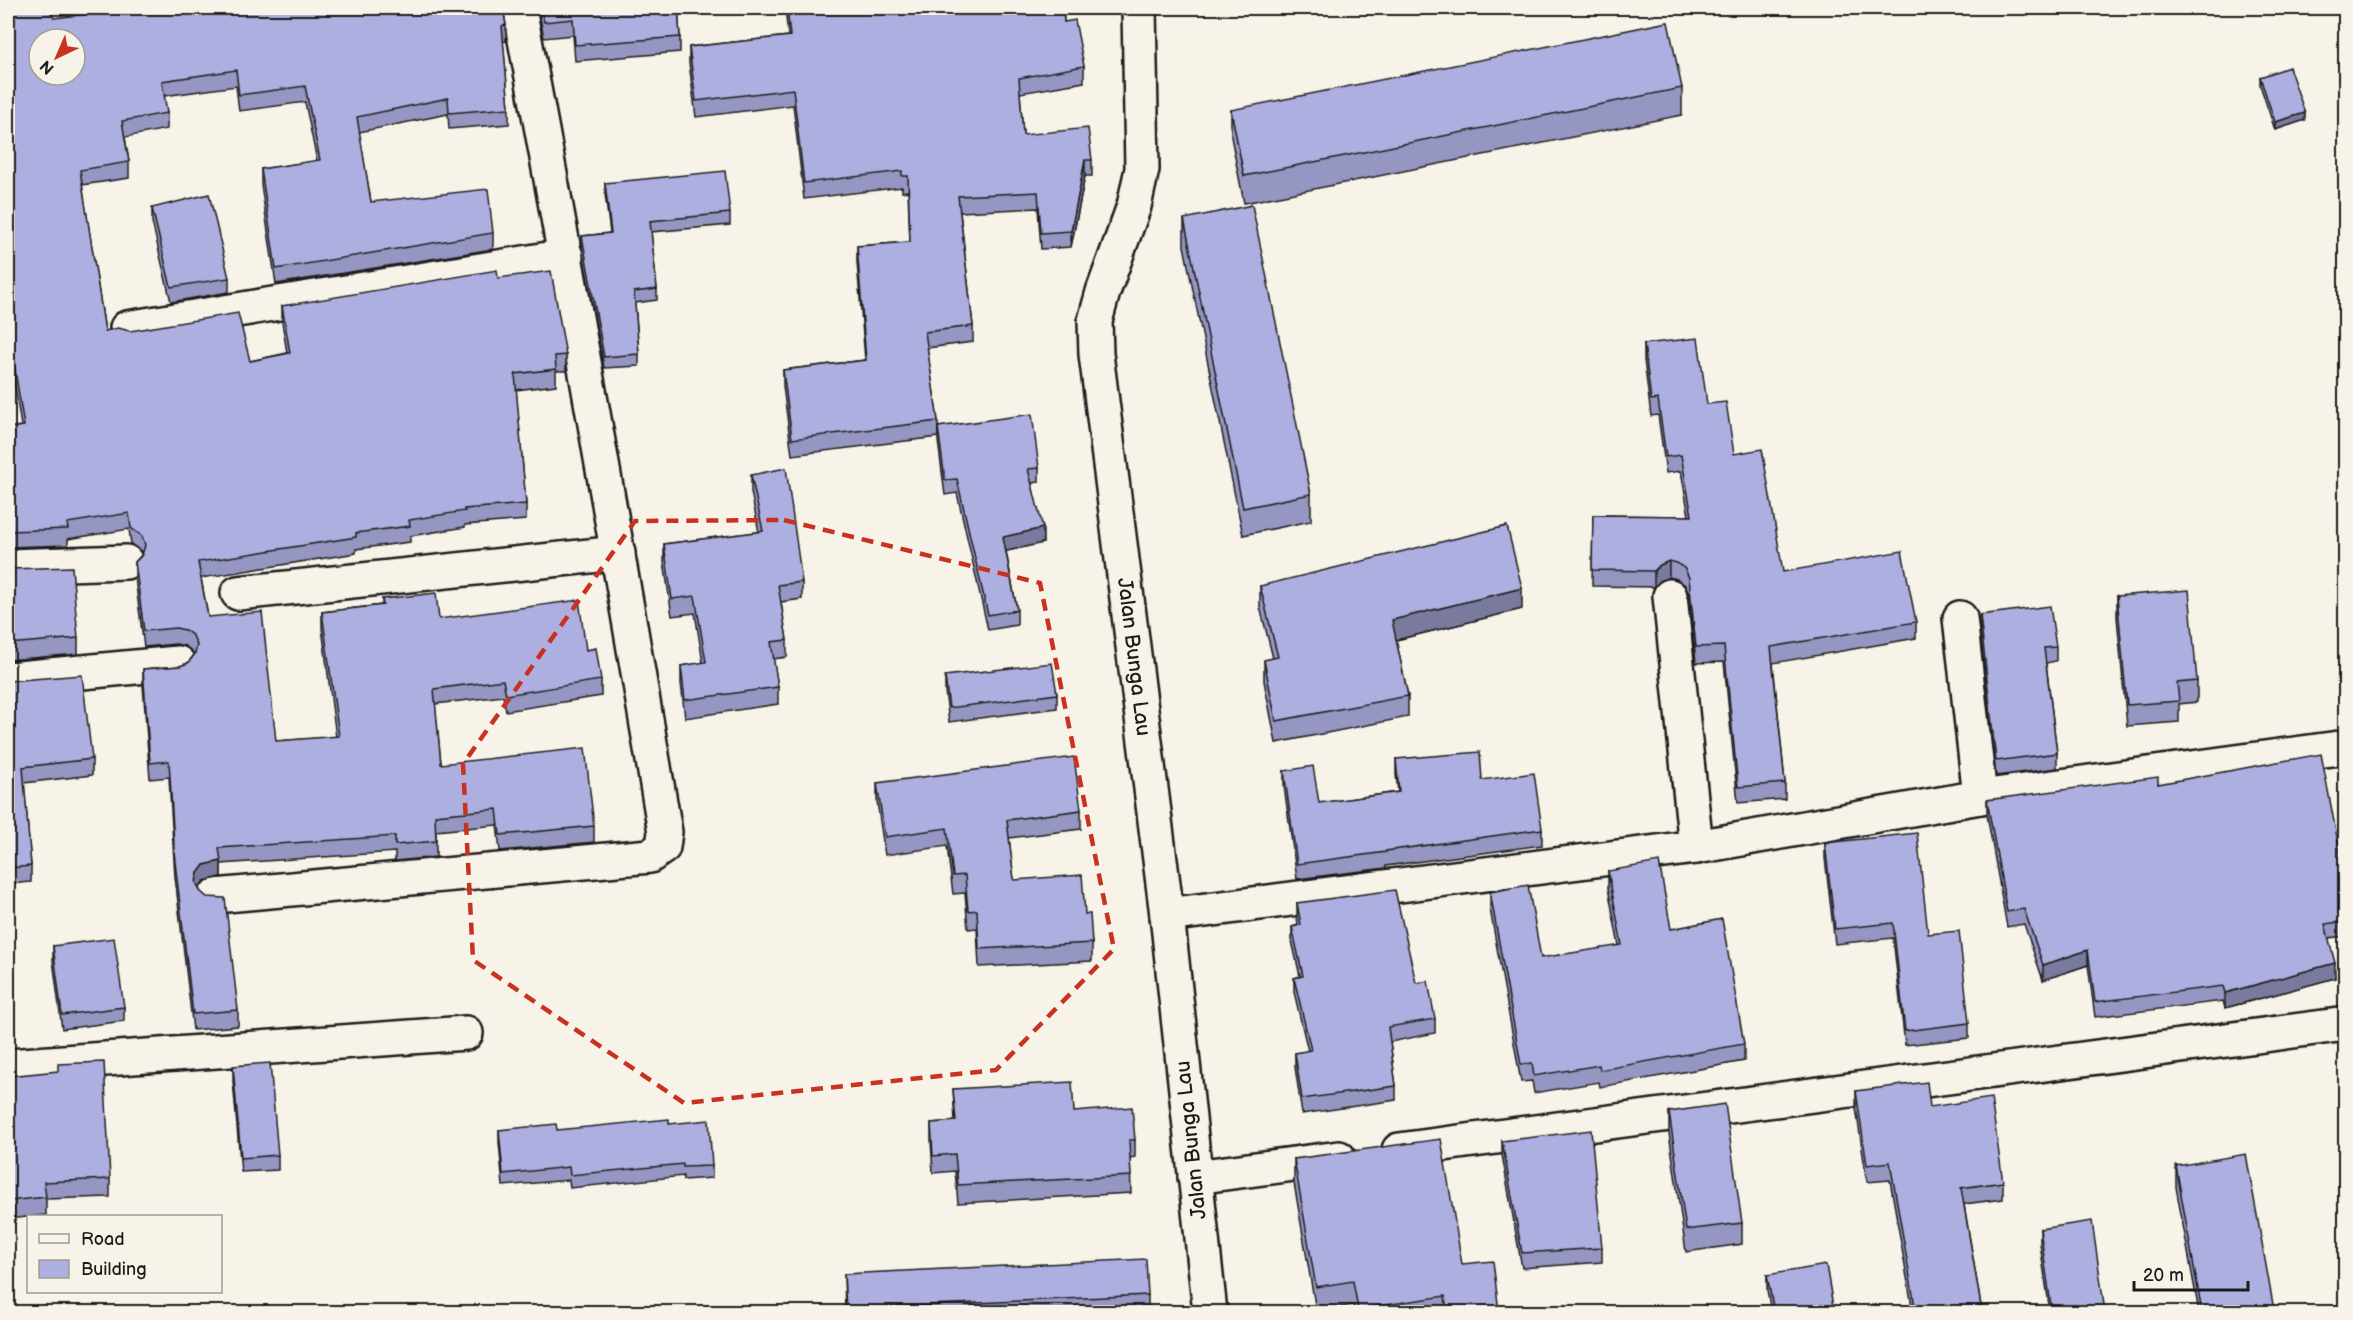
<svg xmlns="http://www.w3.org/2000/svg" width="2353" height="1320" font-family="'Balsamiq Sans',sans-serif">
<rect width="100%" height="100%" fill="#f7f3e8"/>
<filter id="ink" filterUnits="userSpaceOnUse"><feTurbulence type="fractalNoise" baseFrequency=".0167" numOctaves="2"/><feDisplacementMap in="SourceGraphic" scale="12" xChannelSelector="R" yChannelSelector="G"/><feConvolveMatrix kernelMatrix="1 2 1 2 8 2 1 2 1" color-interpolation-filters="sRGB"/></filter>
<g filter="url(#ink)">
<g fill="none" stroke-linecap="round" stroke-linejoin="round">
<g stroke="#1c1c1c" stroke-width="38">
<g id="minor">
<polyline points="1139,8 1142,169 1134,206 1103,292 1095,321 1096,354 1167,915 1210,1312"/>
<polyline points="127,328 566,256"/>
<polyline points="8,566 126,562"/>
<polyline points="238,593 618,553"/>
<polyline points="1670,596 1696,847"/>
<polyline points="1960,618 1980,797"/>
<polyline points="8,679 178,663"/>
<path d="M215,896L650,856L663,847L665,832C619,557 571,282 519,8"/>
<polyline points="1167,915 1696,847 1980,797 2346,747"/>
<polyline points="8,1066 466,1033"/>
<polyline points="1399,1150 2346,1024"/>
<polyline points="1195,1177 1339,1158"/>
</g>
</g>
<use href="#minor" stroke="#f7f3e8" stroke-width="33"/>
</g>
<g fill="#9596c1" stroke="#1c1c1c" stroke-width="1.5">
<polygon points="8,8 54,18 111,11 111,8 503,8 506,25 506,41 503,42 509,108 509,124 449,129 448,114 359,132 371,202 493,233 493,249 276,284 261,185 261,169 317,161 305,102 239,111 236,86 164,96 167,113 167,129 125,137 129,162 129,178 82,185 105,331 250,361 287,353 282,322 282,306 498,278 566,355 566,371 556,371 556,385 516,390 526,504 526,520 465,525 465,527 410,536 410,542 356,549 356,553 201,578 208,617 276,741 336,737 322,628 322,612 382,605 382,599 439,619 586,650 601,680 601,696 506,711 503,696 435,704 441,764 594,826 594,842 500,851 497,825 436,831 436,857 395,861 395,852 221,864 221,877 204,881 199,888 238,1010 238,1026 193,1030 175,877 169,777 150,779 143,685 143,669 180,666 188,663 194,655 193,652 185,646 176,644 144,647 135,578 135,562 142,554 142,552 131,544 129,529 68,539 68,545 8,547 8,428 21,426 8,342"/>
<polygon points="538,8 678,8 680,37 680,52 575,61 573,35 544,38"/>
<polygon points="785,8 1063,8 1064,22 1084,66 1084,82 1020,93 1023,135 1092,160 1092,176 1085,176 1071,247 1041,249 1038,208 960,212 973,326 973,342 927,348 938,421 938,437 792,455 783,386 783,370 865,360 857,262 857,246 910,242 908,191 902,192 902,187 804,199 793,105 696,117 689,63 689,47 788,36"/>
<polygon points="2346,36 2346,62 2342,57 2342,39"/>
<polygon points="2260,77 2305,120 2275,130 2260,85"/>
<polygon points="1682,88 1682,115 1244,203 1231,137 1231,110"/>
<polygon points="605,183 730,213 730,225 651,232 657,289 657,300 635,303 639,354 639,366 604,368 582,248 582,236 610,233 605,194"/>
<polygon points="152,208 229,278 229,292 171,302 152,222"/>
<polygon points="1184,219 1311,494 1311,521 1243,535 1184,246"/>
<polygon points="1644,344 1707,404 1734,454 1783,572 1916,622 1916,638 1773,663 1785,783 1785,799 1738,803 1724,662 1696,663 1689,594 1685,585 1677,579 1669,577 1660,581 1654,587 1592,586 1593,515 1689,516 1681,471 1666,473 1658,415 1651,416 1644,360"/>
<polygon points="938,427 1039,468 1039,482 1032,483 1043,543 1006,551 1017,610 1017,625 988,630 957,493 945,495 938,441"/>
<polygon points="751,475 802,582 802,599 781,602 787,640 787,657 773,659 778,687 778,704 685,718 681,683 681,666 703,663 695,613 672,616 664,562 664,544 759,532 751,492"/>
<polygon points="8,569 78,638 78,654 8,660"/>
<polygon points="1260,586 1522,609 1396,640 1408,696 1408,717 1276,743 1264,681 1264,660 1273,658 1260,607"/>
<polygon points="2117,596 2197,681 2197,702 2179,704 2179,722 2127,726 2117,617"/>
<polygon points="1980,615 2056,647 2056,661 2046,663 2057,753 2057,768 1996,776 1980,630"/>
<polygon points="945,676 1057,694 1057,708 949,722 945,691"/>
<polygon points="8,681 92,759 92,775 24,783 31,866 31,882 8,884"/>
<polygon points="1396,759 1482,780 1542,829 1542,845 1386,866 1386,868 1297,879 1284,786 1284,771 1319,803 1398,792 1396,775"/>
<polygon points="877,783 1081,810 1081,829 1009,838 1014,880 1085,914 1092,943 1092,961 979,967 977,928 968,929 965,893 953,894 947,846 885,855 877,801"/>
<polygon points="2158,784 2346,878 2346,936 2328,938 2335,978 2225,1008 2223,1001 2095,1017 2088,965 2043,980 2024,924 2007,927 1987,815 1987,800"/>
<polygon points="1825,843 1928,934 1969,1023 1969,1038 1905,1045 1893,938 1835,944 1825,858"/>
<polygon points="1608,871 1671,929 1744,1044 1744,1061 1600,1087 1599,1082 1534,1093 1532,1081 1521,1082 1490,909 1490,892 1541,958 1619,946 1608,888"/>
<polygon points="1297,903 1416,983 1435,1019 1435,1033 1390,1042 1396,1086 1396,1100 1302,1114 1295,1067 1295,1053 1308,1051 1294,992 1294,978 1300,976 1292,941 1292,927 1298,925 1297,917"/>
<polygon points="53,946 124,1007 124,1021 62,1029 53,960"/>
<polygon points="233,1066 278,1155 278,1170 241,1172 233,1081"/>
<polygon points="8,1076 110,1179 110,1197 46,1199 46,1215 8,1219"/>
<polygon points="953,1089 1074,1112 1135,1140 1135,1157 1130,1158 1131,1193 958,1203 955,1171 933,1173 931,1140 931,1123 955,1121"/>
<polygon points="1856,1091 1930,1107 2003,1182 2003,1199 1964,1204 1982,1312 1913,1312 1890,1180 1867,1182 1856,1108"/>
<polygon points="1669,1112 1742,1223 1742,1244 1686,1252 1669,1133"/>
<polygon points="669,1124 712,1166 712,1178 683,1180 683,1176 570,1188 569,1180 503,1186 499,1142 499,1130 557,1130"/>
<polygon points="1502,1141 1602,1248 1602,1262 1522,1268 1502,1155"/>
<polygon points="1294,1159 1462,1264 1499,1312 1355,1312 1353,1305 1316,1311 1294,1183"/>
<polygon points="2176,1166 2274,1310 2274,1312 2199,1312 2176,1187"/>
<polygon points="2040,1229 2105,1312 2050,1312 2040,1244"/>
<polygon points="844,1274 1148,1295 1148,1307 1042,1312 845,1312"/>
<polygon points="1767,1275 1834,1312 1771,1312 1767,1290"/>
</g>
<g fill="#797a9d" stroke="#1c1c1c" stroke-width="1.5">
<polygon points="1309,8 1332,8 1309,13"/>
<polygon points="2305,113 2305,120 2275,130 2275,122"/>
<polygon points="1085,160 1085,176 1071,247 1071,231"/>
<polygon points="1043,528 1043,543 1003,552 1003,537"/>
<polygon points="1669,561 1669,577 1660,581 1654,587 1654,571 1660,565"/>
<polygon points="1522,588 1522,609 1392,641 1392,620"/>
<polygon points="221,861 221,877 204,881 198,889 196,882 198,873 204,865"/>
<polygon points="2088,950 2088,965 2043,980 2043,965"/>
<polygon points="2335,963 2335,978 2225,1008 2225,993"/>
</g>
<g fill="#adafe0" stroke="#1c1c1c" stroke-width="1.5" fill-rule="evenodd">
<path d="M8,8H48L54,18L113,11V8H503L506,25L502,26L509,108L449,113L448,98L357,117L371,202L488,189L493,233L276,269L261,169L320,160L305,86L239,95L236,70L162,81L167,113L122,121L129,162L80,170L105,331L118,328L130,331L238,313L250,361L290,353L282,306L497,270L498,278L551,271L566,355L555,356L556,369L515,374L526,504L464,509L465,511L409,520L410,526L356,533V537L198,562L208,617L262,612L276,741L339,736L322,612L383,605L382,599L436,593L439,619L579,600L586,650L596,648L601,680L506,695L503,680L434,689L441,764L585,748L594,826L500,835L497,809L435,815L436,841L395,845V836L219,848L221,861L204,865L198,873L196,882L200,891L207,897L225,898L238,1010L193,1014L175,862L169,761L150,763L143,669L180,666L188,663L195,654L197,645L193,636L185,630L176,628L144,631L135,562L142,555L145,545L142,536L131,528L129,513L67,523L68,529L8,531V428L24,426L8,326ZM39,39H75V75H39Z"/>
<polygon points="541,8 678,8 680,37 575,45 573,19 544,22"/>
<polygon points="787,8 1063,8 1064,22 1075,20 1084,66 1019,78 1023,135 1088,128 1092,160 1085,160 1071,231 1041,233 1038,192 958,196 973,326 925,332 938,421 792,439 783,370 866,360 857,246 910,242 908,176 902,176 902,171 804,183 793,89 696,101 689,47 790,36"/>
<polygon points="1668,22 1682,88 1244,176 1231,110"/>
<polygon points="2346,36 2346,45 2342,39"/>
<polygon points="2289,67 2305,113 2275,122 2260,77"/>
<polygon points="725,171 730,213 650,221 657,289 634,292 639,354 604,357 582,236 611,233 605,183"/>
<polygon points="209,194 229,278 171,287 152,208"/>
<polygon points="1252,205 1311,494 1243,508 1184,219"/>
<polygon points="1698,338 1707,404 1726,402 1734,454 1762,449 1783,572 1902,551 1916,622 1771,647 1785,783 1738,787 1724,646 1696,647 1689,578 1685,569 1677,563 1669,561 1660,565 1654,571 1592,570 1593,515 1692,516 1681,455 1666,457 1658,399 1651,400 1644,344"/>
<polygon points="1032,414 1039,468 1028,469 1043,528 1003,537 1017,610 988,615 957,479 945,480 938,427"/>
<polygon points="786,468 802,582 778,585 787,640 771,642 778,687 685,700 681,666 706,662 695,596 672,599 664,544 763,531 751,475"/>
<polygon points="1507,526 1522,588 1392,620 1408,696 1276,721 1264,660 1278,657 1260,586"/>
<polygon points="72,567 78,638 8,644 8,569"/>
<polygon points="2189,590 2197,681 2177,683 2179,701 2127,705 2117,596"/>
<polygon points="2050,606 2056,647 2044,648 2057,753 1996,761 1980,615"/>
<polygon points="1052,663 1057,694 949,708 945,676"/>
<polygon points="82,675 92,759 23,767 31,866 8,868 8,681"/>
<polygon points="1480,752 1482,780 1534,773 1542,829 1386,851 1386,852 1297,864 1284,771 1313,766 1319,803 1399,792 1396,759"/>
<polygon points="2321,754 2345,879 2346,878 2346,921 2325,924 2335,963 2225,993 2223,986 2095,1002 2088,950 2043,965 2024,909 2007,912 1987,800 2158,777 2158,784"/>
<polygon points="1074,757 1081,810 1007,820 1014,880 1082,875 1085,914 1090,914 1092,943 979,949 977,910 968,911 965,875 953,876 947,828 885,837 877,783"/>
<polygon points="1917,833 1928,934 1959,931 1969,1023 1905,1031 1893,923 1835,929 1825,843"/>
<polygon points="1659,862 1671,929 1722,919 1744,1044 1600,1070 1599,1065 1534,1076 1532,1063 1521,1065 1490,892 1528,885 1541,958 1622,945 1608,871"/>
<polygon points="1395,890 1416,983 1428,981 1435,1019 1388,1027 1396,1086 1302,1099 1295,1053 1311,1050 1294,978 1303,976 1292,927 1301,925 1297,903"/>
<polygon points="114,938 124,1007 62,1015 53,946"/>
<polygon points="104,1062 110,1179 44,1182 46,1197 8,1201 8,1076 58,1071 58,1064"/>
<polygon points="270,1063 278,1155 241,1158 233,1066"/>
<polygon points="1072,1082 1074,1112 1132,1107 1135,1140 1129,1140 1131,1176 958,1185 955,1154 933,1156 931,1123 956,1121 953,1089"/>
<polygon points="1927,1082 1930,1107 1991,1098 2003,1182 1961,1188 1982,1312 1916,1312 1890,1162 1867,1165 1856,1091"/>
<polygon points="1725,1104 1742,1223 1686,1230 1669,1112"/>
<polygon points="669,1119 669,1124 709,1120 712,1166 683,1167 683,1164 570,1175 569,1167 503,1174 499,1130 556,1124 557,1130"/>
<polygon points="1591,1130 1602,1248 1522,1253 1502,1141"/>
<polygon points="1441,1139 1462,1264 1493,1261 1499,1312 1447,1312 1445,1296 1358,1309 1353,1281 1316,1287 1294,1159"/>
<polygon points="2246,1154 2274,1310 2257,1312 2202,1312 2176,1166"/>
<polygon points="2092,1221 2105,1312 2052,1312 2040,1229"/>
<polygon points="1146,1259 1148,1295 846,1309 844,1274"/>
<polygon points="1826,1265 1834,1312 1774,1312 1767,1275"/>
</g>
</g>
<path fill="none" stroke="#c8321e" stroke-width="4.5" stroke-dasharray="12 8" stroke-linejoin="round" d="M784,520L1040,583L1114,949L996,1070L684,1103L473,960L463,764L635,521Z"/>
<g text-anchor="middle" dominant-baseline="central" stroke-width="4.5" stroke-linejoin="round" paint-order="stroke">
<g font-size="21" fill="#1c1c1c" stroke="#f7f3e8">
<text transform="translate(1134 657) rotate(83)">Jalan Bunga Lau</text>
<text transform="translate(1191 1140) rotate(-96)">Jalan Bunga Lau</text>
</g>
</g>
<rect width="2353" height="1320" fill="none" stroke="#f7f3e8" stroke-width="30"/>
<rect x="15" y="15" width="2323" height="1290" fill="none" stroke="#1c1c1c" stroke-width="2" filter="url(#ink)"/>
<rect x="27" y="1215" width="195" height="78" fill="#f7f3e8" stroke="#9f9d96" stroke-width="1.5"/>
<rect x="39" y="1234" width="30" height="9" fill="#f7f3e8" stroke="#9f9d96" stroke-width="1.5"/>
<text x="81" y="1245" font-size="18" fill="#1c1c1c">Road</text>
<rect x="39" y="1260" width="30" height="18" fill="#adafe0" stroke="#9f9d96" stroke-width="1.5"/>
<text x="81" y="1275" font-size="18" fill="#1c1c1c">Building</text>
<g transform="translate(57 57) rotate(224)"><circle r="28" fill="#f7f3e8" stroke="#9f9d96" stroke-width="1.5"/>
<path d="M0-4.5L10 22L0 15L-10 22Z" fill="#c8321e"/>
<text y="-9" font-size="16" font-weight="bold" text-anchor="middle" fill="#1c1c1c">N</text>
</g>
<path d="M2134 1281v9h114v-9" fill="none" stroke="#1c1c1c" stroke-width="3"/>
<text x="2143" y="1281" font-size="18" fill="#1c1c1c" stroke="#f7f3e8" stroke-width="4.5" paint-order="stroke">20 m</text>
</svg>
